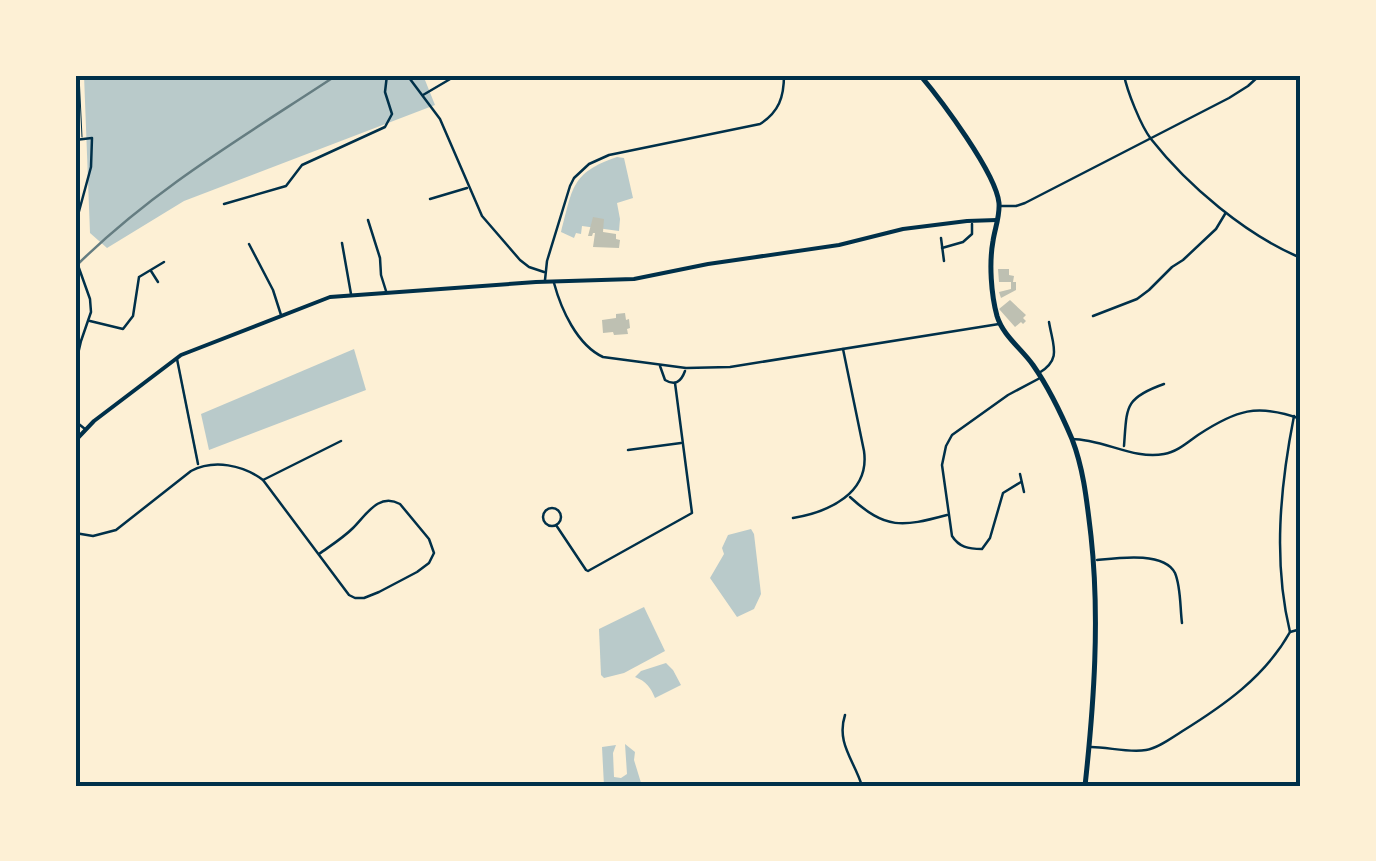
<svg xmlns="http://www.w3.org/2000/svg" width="1376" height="861" font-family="Mulish,sans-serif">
<rect width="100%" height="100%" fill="#fdf0d5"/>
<g fill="#b9caca">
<polygon points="84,75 423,75 435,105 184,201 107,248 90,233"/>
<path d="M617,157L624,158L633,198L617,203L620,219L619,231L582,226L581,234L576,233L574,238L561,232C573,189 570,173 617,157Z"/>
<polygon points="354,349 366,390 209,450 201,414"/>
<polygon points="751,529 754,534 761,594 754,609 737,617 710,578 724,554 722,548 728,535"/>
<polygon points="644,607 665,651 624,673 604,678 601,675 599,629"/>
<path d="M666,663L673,670L681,685L655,698C651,688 646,681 635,677L641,671Z"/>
<polygon points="625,744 635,752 634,760 642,786 604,786 602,747 616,745 613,753 614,777 621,778 627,774"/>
</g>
<g fill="#bec0b2">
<polygon points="593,217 604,219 603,232 616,234 616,239 620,240 619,248 593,247 595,233 593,233 592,236 588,236"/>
<polygon points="998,269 1009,269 1009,275 1014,276 1013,282 1016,282 1016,290 1001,298 999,292 1011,289 1011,282 999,282"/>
<polygon points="1010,300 1026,315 1023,318 1026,321 1023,324 1021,322 1015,327 999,309"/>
<polygon points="625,313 626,320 629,319 630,328 627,329 628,334 614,335 613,332 603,333 602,320 616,318 616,314"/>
</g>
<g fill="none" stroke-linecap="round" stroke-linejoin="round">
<polyline stroke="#003049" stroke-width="1" points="79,75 82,137"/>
<g stroke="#003049" stroke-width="2.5">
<polyline points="407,75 440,119 482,216 520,260 529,267 544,272"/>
<path d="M1124,75C1127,91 1141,126 1151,139C1188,186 1246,235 1301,258"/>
<polyline points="423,95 457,75"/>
<polyline points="75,140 92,138 91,167 75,226"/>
<polyline points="430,199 467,188"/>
<polyline points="224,204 286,186 302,165 385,127 392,114 385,92 387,75"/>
<polyline points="1001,206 1016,206 1025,203 1229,98 1248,86 1260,75"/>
<polyline points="368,220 380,258 381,275 386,291"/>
<polyline points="941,238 944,261"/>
<polyline points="342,243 351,294"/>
<polyline points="249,244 273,290 281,315"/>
<polyline points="942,248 963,242 972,234 972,224"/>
<polyline points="75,257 90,299 91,312 81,341 75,367"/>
<polyline points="151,271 158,282"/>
<path d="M545,280L547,261L570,186L574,178L589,164L609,155L760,124C779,112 784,97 784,75"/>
<path d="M554,283C561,309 577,345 603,357L686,368L730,367L999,324"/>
<polyline points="1093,316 1137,299 1149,290 1172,267 1183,260 1216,229 1225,214"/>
<polyline points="90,321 123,329 133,316 139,277 164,262"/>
<polyline points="177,359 198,464"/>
<path d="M660,366L665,380C675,386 681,382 685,371"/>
<path d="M1039,373C1062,359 1053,346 1049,322"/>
<polyline points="75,421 85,429"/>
<path d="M1072,439C1103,439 1134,460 1164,454C1177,452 1188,442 1198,435C1236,410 1257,403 1301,419"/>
<path d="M1124,446C1127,407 1124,398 1164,384"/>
<polyline points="628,450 681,443"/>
<polyline points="1020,474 1024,492"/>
<polyline points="263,480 341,441"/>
<path d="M1021,482L1003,493L990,538L982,549C968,549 959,547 952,536L942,465L946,446L952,435L1008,395L1040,378"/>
<path d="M850,497C886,530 902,527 947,515"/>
<circle cx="552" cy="517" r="9"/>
<path d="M793,518C829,512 870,493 864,451L843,349"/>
<polyline points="556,525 586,570 588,571 692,513 675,383"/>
<path d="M75,533L93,536L116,530L191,471C214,459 243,465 263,480L349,595L355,598H364L379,592L417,572L429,563L434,553L429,539L400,504C379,492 366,515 353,528C343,538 330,546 319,554"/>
<path d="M1097,560C1117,558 1164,551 1175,573C1181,587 1180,608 1182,623"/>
<polyline points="1290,632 1301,629"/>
<path d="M845,715C836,743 854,760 862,786"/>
<path d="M1091,747C1108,747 1129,753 1146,750C1158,748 1170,739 1181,732C1223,706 1265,677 1290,632C1273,562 1280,487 1294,416"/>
</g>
<polyline stroke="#003049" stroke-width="4" points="75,441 94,421 181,355 330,297 536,282 634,279 708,264 839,245 903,229 967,221 997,220"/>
<path stroke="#003049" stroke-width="5" d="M920,75C941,100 996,173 999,203C1000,216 995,228 993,241C989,263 991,294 997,316C1003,336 1022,349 1033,365C1049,388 1061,413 1072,439C1084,470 1087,503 1091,536C1100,618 1094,703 1085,786"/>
<path stroke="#657d81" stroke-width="2.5" d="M75,267C153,189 246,135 337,75"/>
</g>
<rect width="1376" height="861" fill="none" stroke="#fdf0d5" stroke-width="155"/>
<rect x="78" y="78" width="1220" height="706" fill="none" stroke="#003049" stroke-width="4"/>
</svg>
